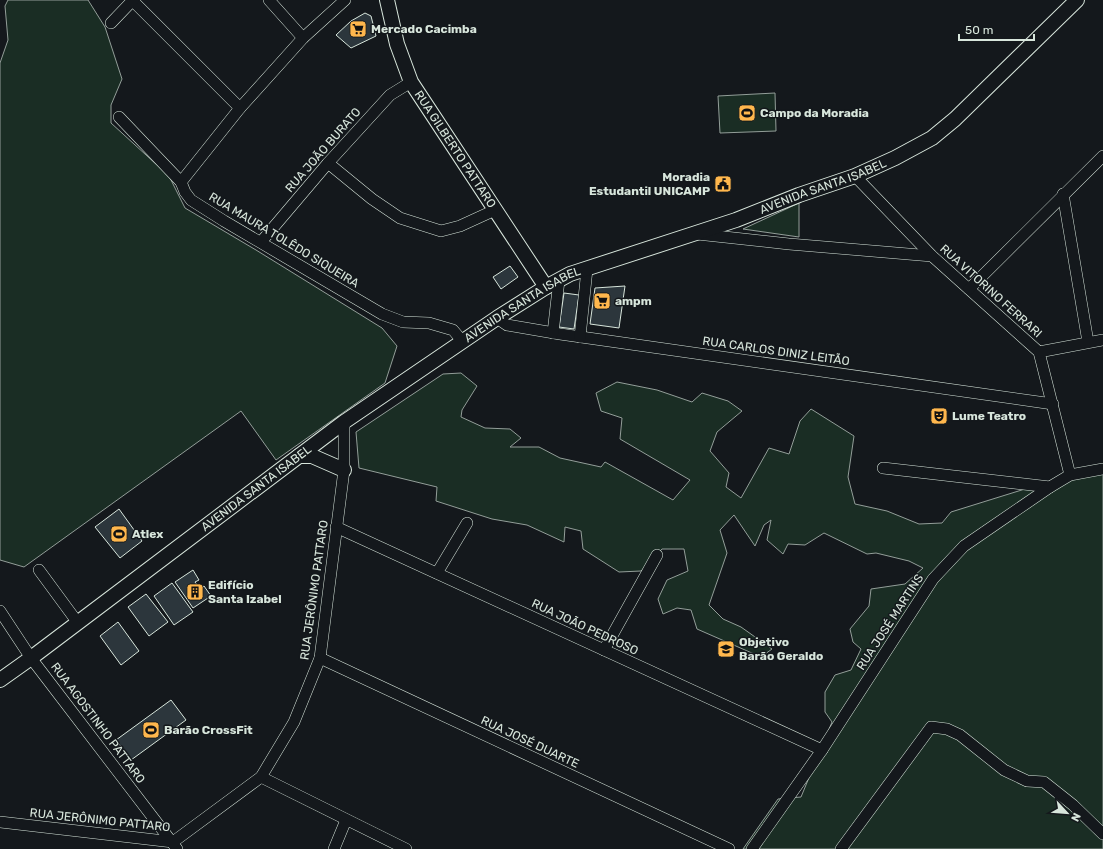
<svg xmlns="http://www.w3.org/2000/svg" width="1103" height="849" font-family="Rubik,sans-serif">
<rect width="100%" height="100%" fill="#14181c"/>
<g fill="#1a2d24" stroke="#939e99">
<polygon points="8,0 88,0 105,27 122,79 111,105 111,123 169,176 185,208 256,250 382,328 397,346 385,383 276,460 241,411 24,567 0,560 0,63 8,40 5,6"/>
<polygon points="775,93 776,131 720,133 718,96"/>
<polygon points="799,203 799,237 743,229"/>
<polygon points="461,373 477,386 462,410 461,417 485,428 510,429 521,438 510,447 539,447 560,458 601,467 605,462 673,500 690,480 620,439 622,418 601,411 596,393 617,382 657,390 692,402 702,393 728,401 742,411 717,432 710,451 729,473 726,487 741,498 769,448 789,454 800,421 811,409 854,436 848,477 855,504 887,511 919,524 942,523 951,512 1070,475 1103,469 1103,849 743,849 778,799 801,797 832,722 825,712 825,692 835,675 851,670 861,649 853,642 850,629 869,606 871,589 905,584 923,568 909,561 876,553 867,554 824,533 805,545 788,544 783,554 767,540 771,520 764,525 755,546 734,515 720,530 727,553 709,605 723,619 741,627 772,649 761,657 697,629 691,610 677,608 663,614 658,599 667,580 688,571 684,549 662,549 641,571 619,572 583,549 581,531 565,527 564,542 527,525 492,519 436,501 437,487 359,468 356,432 443,374"/>
</g>
<g fill="#2c363c" stroke="#d8e6dc">
<polygon points="365,13 371,16 376,36 351,48 336,35 351,21"/>
<polygon points="510,266 518,277 501,289 493,277"/>
<polygon points="625,286 619,328 590,324 595,288"/>
<polygon points="564,293 579,295 574,329 559,327"/>
<polygon points="119,509 142,541 120,558 95,527"/>
<polygon points="193,570 199,580 195,582 200,589 204,586 211,596 193,608 175,582"/>
<polygon points="172,583 193,612 174,625 154,596"/>
<polygon points="146,594 168,622 149,636 128,607"/>
<polygon points="118,622 139,651 121,665 100,636"/>
<polygon points="171,700 186,720 131,760 116,740"/>
</g>
<g fill="none" stroke-linecap="round" stroke-linejoin="round">
<g stroke="#d8e6dc" stroke-width="12">
<g id="minor">
<polyline points="269,0 303,38"/>
<polyline points="133,1 240,108"/>
<polyline points="111,23 133,0"/>
<polyline points="119,117 181,182 185,192 191,200 224,221 382,314 403,322 429,323 453,330 463,342"/>
<polyline points="328,163 372,199 400,218 441,231 460,226 495,210"/>
<polyline points="855,176 932,256 1039,352 1070,475"/>
<polyline points="181,182 240,108 303,38 345,0"/>
<polyline points="1063,194 1088,342"/>
<polyline points="697,234 789,244 932,256"/>
<polyline points="261,242 328,163 390,95 411,82"/>
<polyline points="969,289 1103,156"/>
<polyline points="497,318 507,325 560,334 1053,404"/>
<polyline points="553,333 559,280"/>
<polyline points="580,337 587,269"/>
<polyline points="1039,352 1103,340"/>
<polyline points="883,468 1050,487"/>
<polyline points="336,527 822,750"/>
<polyline points="39,570 78,623"/>
<polyline points="437,573 467,523"/>
<polyline points="0,611 31,658 177,849"/>
<polyline points="604,650 657,555"/>
<polyline points="320,658 729,849"/>
<polyline points="261,777 406,849"/>
<polyline points="0,822 173,842 261,777 294,722 320,658 344,470 344,422"/>
<polyline points="334,849 346,820"/>
<polyline points="752,849 822,750 933,579 964,546 1050,487 1070,475 1103,469"/>
<polyline points="841,849 931,727 947,729 960,735 1004,770 1027,781 1044,782 1073,805 1103,834"/>
</g>
</g>
<g stroke="#d8e6dc" stroke-width="16">
<g id="major">
<path id="s1" d="M387,0L397,44L411,82L546,287"/>
<polyline points="299,456 312,456 344,470"/>
<path id="s2" d="M0,680L31,658L344,422L497,318L546,287L570,274L736,220L799,195L855,176L895,158L932,138L955,119L1077,0"/>
</g>
</g>
<use href="#minor" stroke="#14181c" stroke-width="11"/>
<use href="#major" stroke="#14181c" stroke-width="14"/>
</g>
<defs>
<g id="supermarket-square" transform="scale(0.9)"><rect x="-9" y="-9" width="18" height="18" rx="4" fill="#ffb74d" stroke="#14181c"/><path d="M-6-5.5h2.5l.6 2H6L4.5 2H-2.5L-4.4-4H-6ZM-1.5 3.2a1.3 1.3 0 1 0 .1 0ZM3 3.2a1.3 1.3 0 1 0 .1 0Z" fill="#111"/></g>
<g id="stadium-square" transform="scale(0.9)"><rect x="-9" y="-9" width="18" height="18" rx="4" fill="#ffb74d" stroke="#14181c"/><path d="M0-5a6.5 5 0 1 0 0 10a6.5 5 0 1 0 0-10ZM-3.5-1.8h7v3.6h-7Z" fill="#111"/></g>
<g id="civic-square" transform="scale(0.9)"><rect x="-9" y="-9" width="18" height="18" rx="4" fill="#ffb74d" stroke="#14181c"/><path d="M-.6-6.5H3V-4.5H.6V-3L4-1V1h2V6H-6V1h2V-1L-.6-3ZM-1.2 2.5V6h2.4V2.5Z" fill="#111"/></g>
<g id="theatre-square" transform="scale(0.9)"><rect x="-9" y="-9" width="18" height="18" rx="4" fill="#ffb74d" stroke="#14181c"/><path d="M-5-5.5Q0-4 5-5.5V0Q5 5 0 6Q-5 5-5 0ZM-3.3-2.5H-1v1.5H-3.3ZM1-2.5H3.3v1.5H1ZM-2.8 1Q0 5.5 2.8 1Z" fill="#111"/></g>
<g id="building-square" transform="scale(0.9)"><rect x="-9" y="-9" width="18" height="18" rx="4" fill="#ffb74d" stroke="#14181c"/><path d="M-4-6H4V6H1V3H-1V6H-4ZM-2.5-4.3h1.7v1.8h-1.7ZM.8-4.3h1.7v1.8H.8ZM-2.5-1h1.7V.8h-1.7ZM.8-1h1.7V.8H.8Z" fill="#111"/></g>
<g id="school-square" transform="scale(0.9)"><rect x="-9" y="-9" width="18" height="18" rx="4" fill="#ffb74d" stroke="#14181c"/><path d="M0-5L7-2L0 1L-7-2ZM-4 1L0 2.5L4 1V4Q0 6-4 4Z" fill="#111"/></g>
</defs>
<g fill-rule="evenodd">
<use href="#supermarket-square" x="358" y="29"/>
<use href="#stadium-square" x="747" y="113"/>
<use href="#civic-square" x="723" y="184"/>
<use href="#supermarket-square" x="602" y="301"/>
<use href="#theatre-square" x="939" y="416"/>
<use href="#stadium-square" x="119" y="534"/>
<use href="#building-square" x="195" y="592"/>
<use href="#school-square" x="726" y="649"/>
<use href="#stadium-square" x="151" y="730"/>
</g>
<g text-anchor="middle" dominant-baseline="central" stroke-width="3" stroke-linejoin="round" paint-order="stroke">
<g font-size="12" font-weight="bold" fill="#d8e6dc" stroke="#14181c" text-anchor="start">
<text x="371" y="29">Mercado Cacimba</text>
<text x="760" y="113">Campo da Moradia</text>
<text x="710" y="177" text-anchor="end">Moradia<tspan x="710" dy="14">Estudantil UNICAMP</tspan></text>
<text x="615" y="301">ampm</text>
<text x="952" y="416">Lume Teatro</text>
<text x="132" y="534">Atlex</text>
<text x="208" y="585">Edifício<tspan x="208" dy="14">Santa Izabel</tspan></text>
<text x="739" y="642">Objetivo<tspan x="739" dy="14">Barão Geraldo</tspan></text>
<text x="164" y="730">Barão CrossFit</text>
</g>
<g font-size="12" fill="#d8e6dc" stroke="#14181c">
<text stroke="none"><textPath href="#s1" startOffset="166">RUA GILBERTO PATTARO</textPath></text>
<text transform="translate(323 150) rotate(-49)">RUA JOÃO BURATO</text>
<text stroke="none"><textPath href="#s2" startOffset="968">AVENIDA SANTA ISABEL</textPath></text>
<text transform="translate(284 240) rotate(31)">RUA MAURA TOLÊDO SIQUEIRA</text>
<text transform="translate(991 291) rotate(42)">RUA VITORINO FERRARI</text>
<text stroke="none"><textPath href="#s2" startOffset="644">AVENIDA SANTA ISABEL</textPath></text>
<text transform="translate(776 351) rotate(8)">RUA CARLOS DINIZ LEITÃO</text>
<text stroke="none"><textPath href="#s2" startOffset="320">AVENIDA SANTA ISABEL</textPath></text>
<text transform="translate(314 590) rotate(-82)">RUA JERÔNIMO PATTARO</text>
<text transform="translate(890 622) rotate(-57)">RUA JOSÉ MARTINS</text>
<text transform="translate(585 627) rotate(25)">RUA JOÃO PEDROSO</text>
<text transform="translate(98 723) rotate(53)">RUA AGOSTINHO PATTARO</text>
<text transform="translate(530 742) rotate(25)">RUA JOSÉ DUARTE</text>
<text transform="translate(100 820) rotate(6)">RUA JERÔNIMO PATTARO</text>
</g>
</g>
<g transform="translate(1067 813) rotate(116)" stroke="#14181c" stroke-width="3" paint-order="stroke">
<path d="M0-3L7 15L0 10L-7 15Z" fill="#d8e6dc"/>
<text y="-6" font-size="11" font-weight="bold" text-anchor="middle" fill="#d8e6dc">N</text>
</g>
<path d="M959 34v6h75v-6" fill="none" stroke="#d8e6dc" stroke-width="2"/>
<text x="965" y="34" font-size="12" fill="#d8e6dc" stroke="#14181c" stroke-width="3" paint-order="stroke">50 m</text>
</svg>
